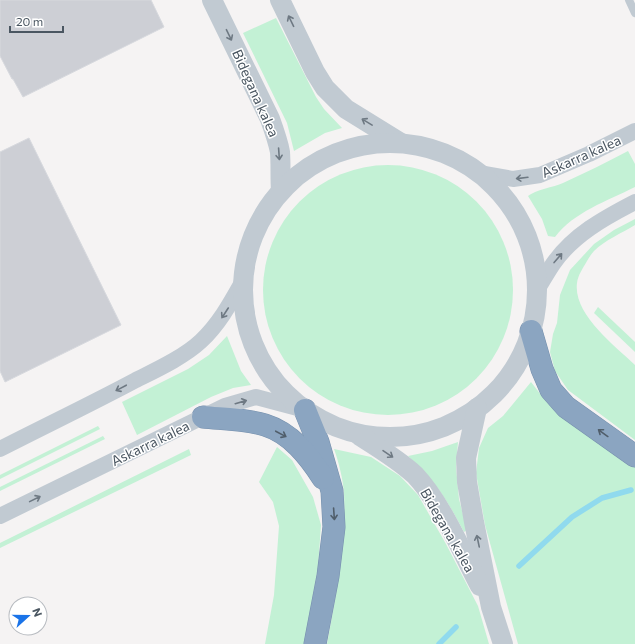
<svg xmlns="http://www.w3.org/2000/svg" width="635" height="644" font-family="Commissioner,sans-serif">
<rect width="100%" height="100%" fill="#f5f3f3"/>
<g fill="#c3f1d5">
<polygon points="276,18 316,97 324,109 342,128 325,133 294,151 287,123 243,33"/>
<path d="M628,151L635,164V187C607,201 574,212 555,237L548,236L542,219L528,196C535,190 554,187 563,183C585,173 607,162 628,151Z"/>
<circle cx="388" cy="290" r="125"/>
<path d="M635,219V225C622,233 605,240 594,251C591,254 589,258 587,261C583,268 578,275 577,283C573,314 614,345 635,365V440L568,390L555,371L550,352L553,334L557,323L560,295L570,270L594,244L614,230Z"/>
<polygon points="598,307 635,342 635,352 594,313"/>
<polygon points="227,336 241,371 251,385 233,388 211,397 137,435 122,402 188,369 209,355"/>
<polygon points="531,382 545,400 586,432 635,467 635,644 518,644 485,525 476,473 479,448 488,428 503,416"/>
<polygon points="98,426 100,429 0,479 0,475"/>
<polygon points="103,436 105,439 0,491 0,487"/>
<path d="M458,442L456,467L459,499L467,530L464,532C447,500 435,480 408,456L432,451Z"/>
<polygon points="277,447 292,460 313,497 321,525 318,568 304,644 265,644 274,595 279,526 273,502 259,482"/>
<polygon points="189,449 191,455 0,548 0,543"/>
<path d="M334,449L371,457L400,476L418,495L446,544L478,606L489,644H327C336,595 346,544 344,494C343,479 339,463 334,449Z"/>
</g>
<g fill="none" stroke-linecap="round" stroke-linejoin="round">
<g stroke="#90daee" stroke-width="5.5">
<polyline points="519,566 572,517 602,498 631,490"/>
<polyline points="439,644 456,627"/>
</g>
</g>
<g fill="#cdcfd5" stroke="#d7d9de">
<polygon points="0,0 151,0 164,27 23,97 13,79 12,79 0,56"/>
<polygon points="29,138 121,325 5,382 0,371 0,152"/>
</g>
<g fill="none" stroke-linecap="round" stroke-linejoin="round">
<g stroke="#7690ad" stroke-width="23">
<g id="motorway">
<polyline points="531,331 542,369 551,390 566,407 635,456"/>
<polyline points="305,410 318,442 332,491 334,527 328,576 315,644"/>
<path d="M203,417C223,419 245,419 265,425C291,433 309,456 323,478"/>
</g>
</g>
<polyline stroke="#c1cad2" stroke-width="8" points="629,0 635,13"/>
<g stroke="#c1cad2" stroke-width="16">
<polyline points="480,173 513,179 540,175 589,154 635,131"/>
<path d="M537,290C542,282 547,273 553,264C573,235 604,218 635,202"/>
<path d="M0,449C45,426 91,404 136,380C156,370 184,357 201,341C220,323 231,302 244,279"/>
<polyline points="0,516 225,406 256,397 305,410"/>
</g>
<g stroke="#c1cad2" stroke-width="20">
<path d="M212,0L270,119C274,130 278,141 280,152C281,165 280,178 281,190"/>
<polyline points="280,0 315,72 325,88 346,109 401,143"/>
<circle cx="390" cy="290" r="147"/>
<polyline points="477,408 466,458 467,482 474,522 491,607 503,644"/>
<path d="M360,436C379,448 399,460 415,475C442,504 461,550 480,586"/>
</g>
<use href="#motorway" stroke="#8ba5c1" stroke-width="22"/>
</g>
<defs><path id="oneway-shaft" d="M-6 0H5M1.5-3L5.5 0L1.5 3" fill="none" stroke-width="1.6" stroke-linecap="round" stroke-linejoin="round"/></defs>
<g stroke="#6e7983">
<use href="#oneway-shaft" transform="translate(291 21) rotate(-116)"/>
<use href="#oneway-shaft" transform="translate(229 35) rotate(64)"/>
<use href="#oneway-shaft" transform="translate(367 122) rotate(-149)"/>
<use href="#oneway-shaft" transform="translate(279 154) rotate(86)"/>
<use href="#oneway-shaft" transform="translate(522 178) rotate(173)"/>
<use href="#oneway-shaft" transform="translate(558 258) rotate(-49)"/>
<use href="#oneway-shaft" transform="translate(225 313) rotate(123)"/>
<use href="#oneway-shaft" transform="translate(121 388) rotate(152)"/>
<use href="#oneway-shaft" transform="translate(241 402) rotate(-16)"/>
<use href="#oneway-shaft" transform="translate(388 454) rotate(34)"/>
<use href="#oneway-shaft" transform="translate(35 499) rotate(-26)"/>
<use href="#oneway-shaft" transform="translate(478 541) rotate(-102)"/>
</g>
<g stroke="#505e6b">
<use href="#oneway-shaft" transform="translate(603 433) rotate(-144)"/>
<use href="#oneway-shaft" transform="translate(281 434) rotate(28)"/>
<use href="#oneway-shaft" transform="translate(334 514) rotate(86)"/>
</g>
<g text-anchor="middle" dominant-baseline="central" stroke-width="3" stroke-linejoin="round" paint-order="stroke">
<g font-size="14" fill="#4a5661" stroke="#fff">
<text transform="translate(256 93) rotate(66)">Bidegana kalea</text>
<text transform="translate(581 156) rotate(-24)">Askarra kalea</text>
<text transform="translate(150 443) rotate(-26)">Askarra kalea</text>
<text transform="translate(448 530) rotate(60)">Bidegana kalea</text>
</g>
</g>
<g transform="translate(28 616) rotate(69)"><circle r="19" fill="#ffffff" stroke="#b7bbc0"/>
<path d="M0-3L7 15L0 10L-7 15Z" fill="#1a73e8"/>
<text y="-6" font-size="11" font-weight="bold" text-anchor="middle" fill="#4a5661">N</text>
</g>
<path d="M10 26v6h53v-6" fill="none" stroke="#4a5661" stroke-width="2"/>
<text x="16" y="26" font-size="12" fill="#4a5661" stroke="#ffffff" stroke-width="3" paint-order="stroke">20 m</text>
</svg>
